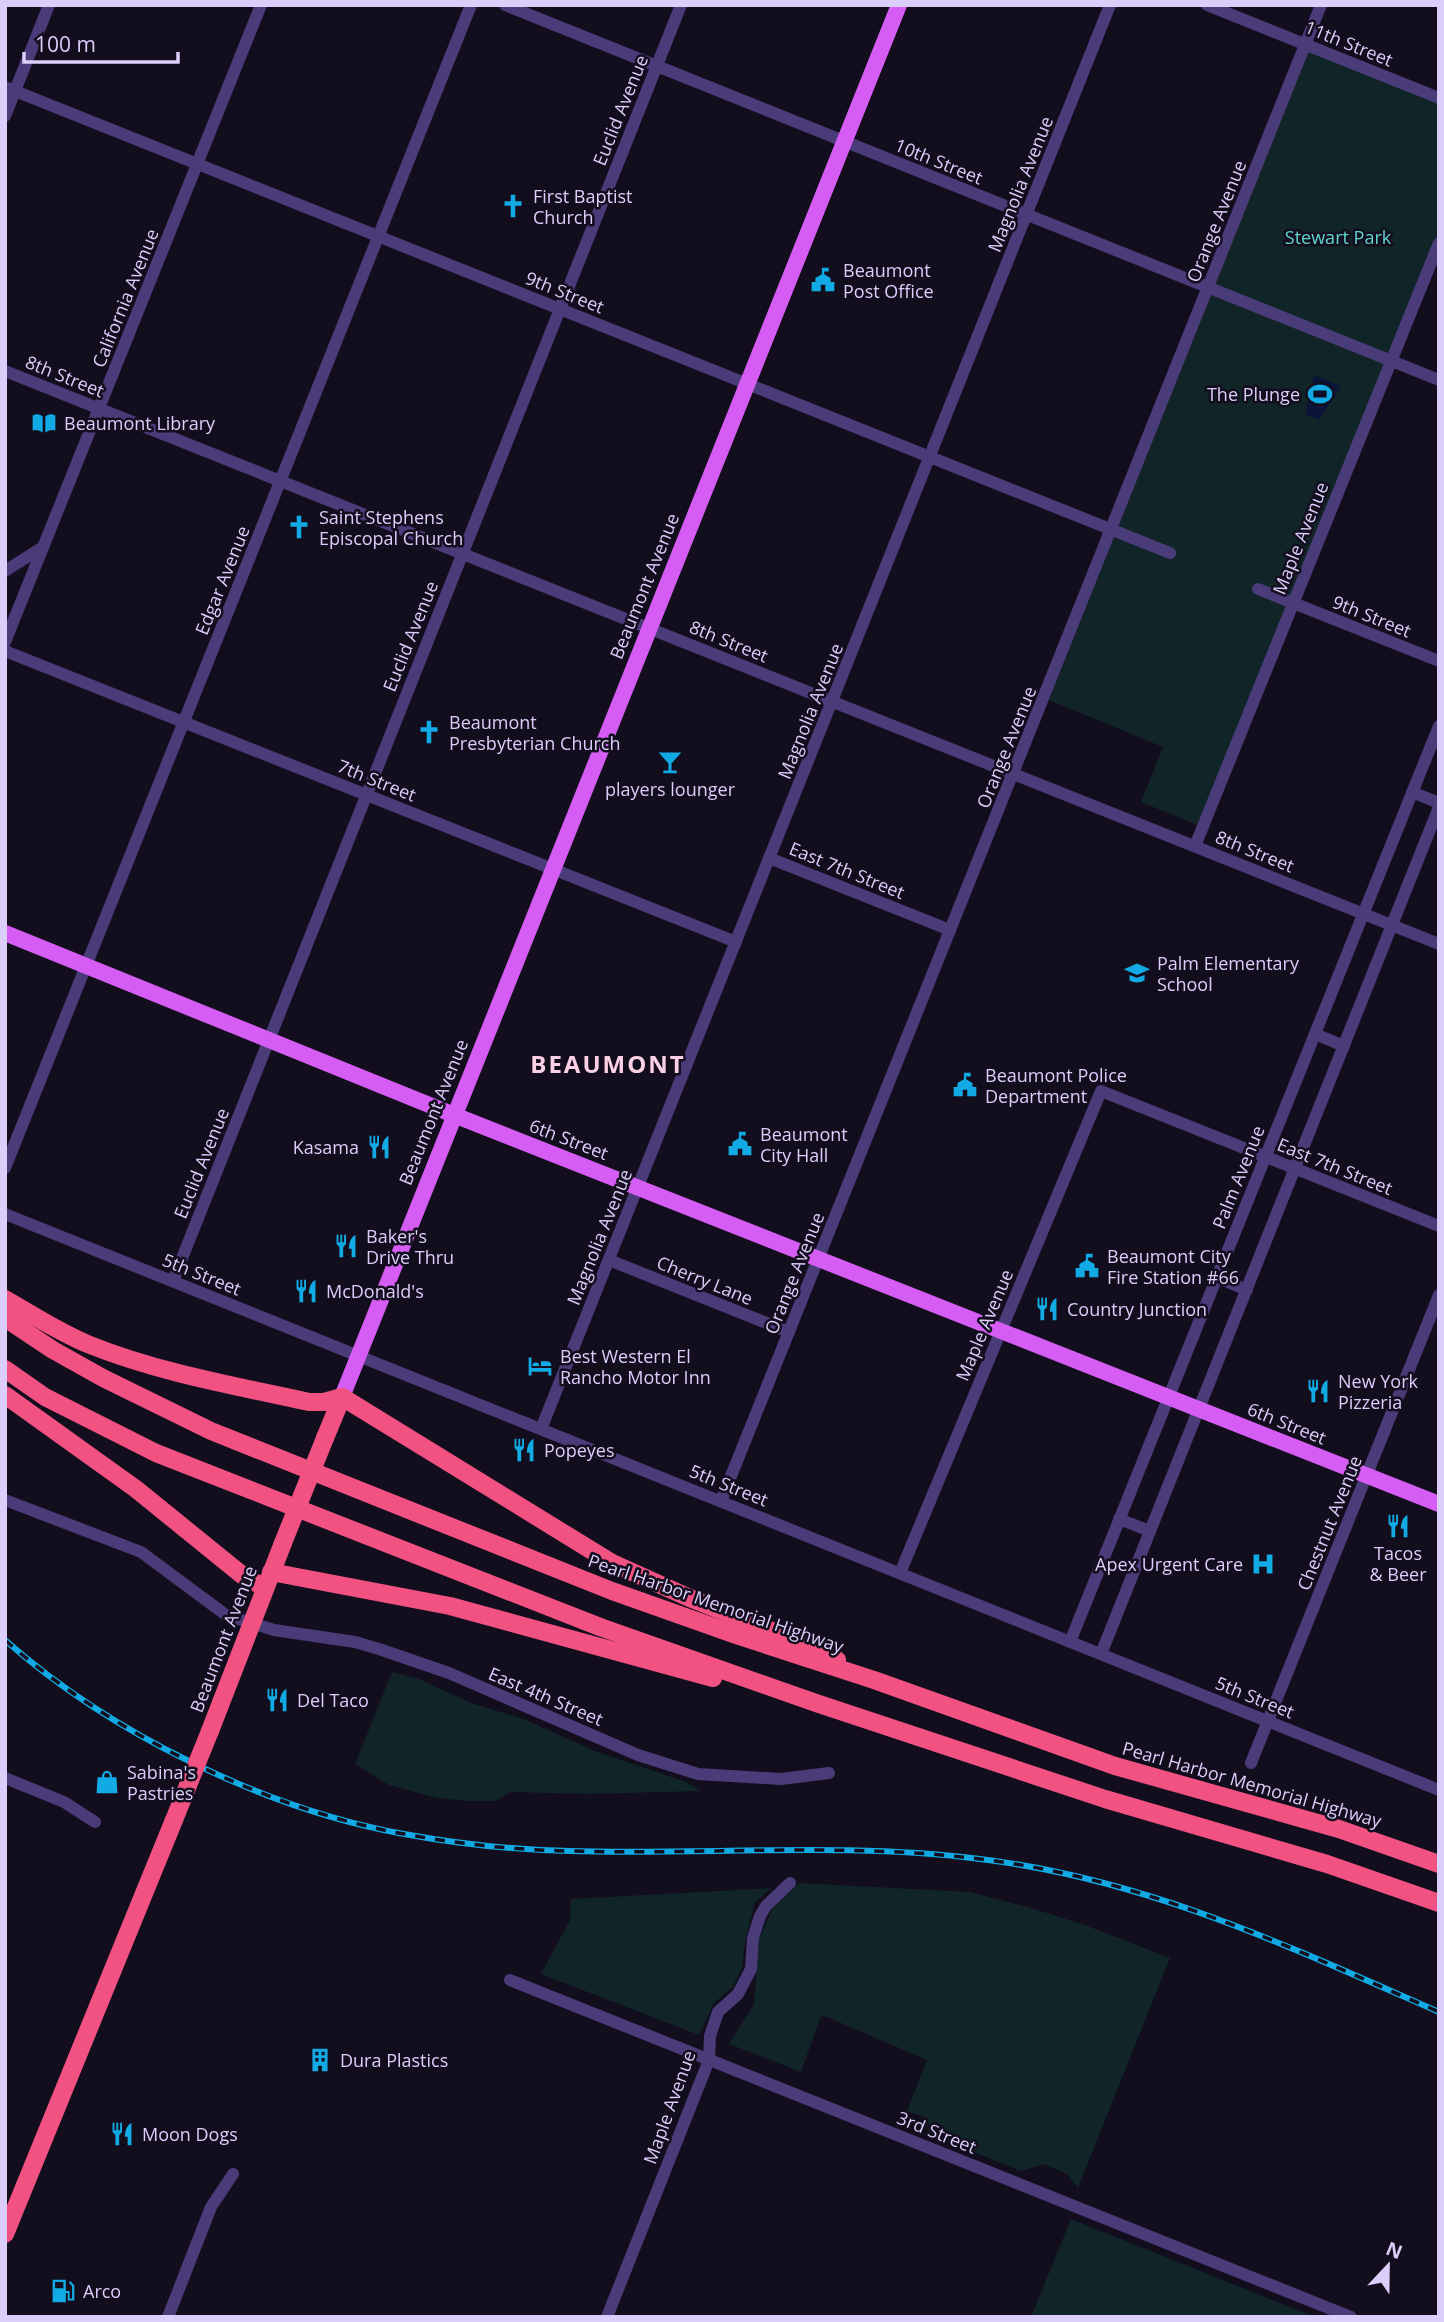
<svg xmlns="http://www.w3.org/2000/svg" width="1444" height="2322" font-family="'Open Sans',sans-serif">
<rect width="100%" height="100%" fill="#130e1e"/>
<g fill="#112427">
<polygon points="1310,45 1439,95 1439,248 1200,826 1141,802 1163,747 1049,700"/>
<polygon points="392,1672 419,1679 471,1703 521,1718 595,1751 686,1782 701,1791 589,1794 510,1792 497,1801 467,1801 437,1798 389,1785 355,1764"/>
<polygon points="799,1883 970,1892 1028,1907 1085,1925 1170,1958 1078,2188 1067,2174 1043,2164 1021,2171 928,2134 927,2118 907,2111 927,2060 827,2017 821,2016 801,2072 729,2044 754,2004 759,1940 772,1909"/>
<polygon points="771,1888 755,1902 745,1942 742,1968 733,1987 714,2003 699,2035 541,1974 570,1920 571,1899"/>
<polygon points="1071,2219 1315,2317 1031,2317"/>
</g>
<polygon fill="#0c1438" points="1314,375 1341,386 1319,420 1305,414"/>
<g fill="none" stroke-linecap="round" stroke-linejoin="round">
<g stroke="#493c79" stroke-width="12">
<polyline points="505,5 1439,380"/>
<polyline points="1207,5 1439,98"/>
<polyline points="5,87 1170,553"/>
<polyline points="5,116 49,5"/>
<polyline points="5,371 1439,944"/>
<polyline points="5,571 43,547"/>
<polyline points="1258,589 1439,661"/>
<polyline points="5,642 261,5"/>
<polyline points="5,651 736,942"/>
<polyline points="1412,792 1439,803"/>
<polyline points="1195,846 1439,243"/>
<polyline points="769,858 950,930"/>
<polyline points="1315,1034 1344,1046"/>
<polyline points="5,1168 471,5"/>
<polyline points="5,1214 1439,1790"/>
<polyline points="609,1260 789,1332"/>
<polyline points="1216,1277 1247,1290"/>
<polyline points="173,1281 681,5"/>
<polyline points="541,1429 1110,5"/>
<polyline points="5,1500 141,1552 226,1615 274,1630 355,1642 379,1649 449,1673 638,1755 698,1774 781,1779 829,1773"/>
<polyline points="721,1501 1321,5"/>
<polyline points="1119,1519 1150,1531"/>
<polyline points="900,1573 1101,1091 1439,1226"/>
<polyline points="1070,1642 1439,726"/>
<polyline points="1101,1654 1439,807"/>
<polyline points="1251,1763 1439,1295"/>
<polyline points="5,1778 64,1802 95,1822"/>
<polyline points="510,1980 1351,2317"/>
<polyline points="168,2317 211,2207 233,2174"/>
<polyline points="607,2317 709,2060 710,2036 718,2012 738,1994 751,1969 753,1938 760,1916 766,1906 790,1883"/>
</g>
<g stroke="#d65df3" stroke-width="16">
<polyline points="5,933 454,1115 1439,1504"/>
<polyline points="342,1397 899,5"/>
</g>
<g stroke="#f25282" stroke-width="18">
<path d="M5,1299C33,1315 60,1333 90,1345C160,1373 236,1386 309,1402H324L342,1397L612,1563L692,1599L822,1651L837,1660"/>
<polyline points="5,1318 53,1350 103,1378 211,1431 612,1591 739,1636 874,1680 1115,1766 1339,1829 1439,1864"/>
<polyline points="5,1369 45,1397 156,1453 600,1627 816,1703 1105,1799 1327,1864 1439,1903"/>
<polyline points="5,1395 136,1489 247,1579 265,1587"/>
<polyline points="325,1438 342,1397"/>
<polyline points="271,1572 450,1606 713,1678"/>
<polyline points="210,1731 283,1543"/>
<polyline points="5,2234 174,1820"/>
</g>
<g stroke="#11aae4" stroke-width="6">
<path id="rail" d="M5,1640C110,1733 265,1809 404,1834C459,1844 514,1850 570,1851C706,1855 844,1842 980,1859C1146,1879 1288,1946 1439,2012"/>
</g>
<use href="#rail" stroke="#130e1e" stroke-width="3.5" stroke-dasharray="10" stroke-linecap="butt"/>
<g stroke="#f25282" stroke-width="18">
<polyline points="283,1543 325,1438"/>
<polyline points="174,1820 210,1731"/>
</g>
</g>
<defs>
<g id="church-bare" transform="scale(1.89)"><path d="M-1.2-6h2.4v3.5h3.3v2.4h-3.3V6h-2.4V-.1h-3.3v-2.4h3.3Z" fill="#11aae4" stroke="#130e1e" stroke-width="2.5" paint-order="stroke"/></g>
<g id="civic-bare" transform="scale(1.89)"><path d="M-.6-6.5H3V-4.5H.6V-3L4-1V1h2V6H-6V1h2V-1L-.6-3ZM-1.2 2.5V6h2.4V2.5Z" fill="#11aae4" stroke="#130e1e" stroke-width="2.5" paint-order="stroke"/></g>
<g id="stadium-bare" transform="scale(1.89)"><path d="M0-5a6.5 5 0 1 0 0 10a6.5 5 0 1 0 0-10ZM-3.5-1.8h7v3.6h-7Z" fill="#11aae4" stroke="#130e1e" stroke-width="2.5" paint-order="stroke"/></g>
<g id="library-bare" transform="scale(1.89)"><path d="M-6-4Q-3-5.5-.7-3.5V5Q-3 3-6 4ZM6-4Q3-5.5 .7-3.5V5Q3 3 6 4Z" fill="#11aae4" stroke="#130e1e" stroke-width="2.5" paint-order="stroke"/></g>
<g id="bar-bare" transform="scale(1.89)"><path d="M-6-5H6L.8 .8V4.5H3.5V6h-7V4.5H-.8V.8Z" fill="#11aae4" stroke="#130e1e" stroke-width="2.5" paint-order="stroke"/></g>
<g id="school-bare" transform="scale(1.89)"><path d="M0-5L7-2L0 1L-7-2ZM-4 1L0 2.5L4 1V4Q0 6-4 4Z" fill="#11aae4" stroke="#130e1e" stroke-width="2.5" paint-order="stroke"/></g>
<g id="restaurant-bare" transform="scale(1.89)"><path d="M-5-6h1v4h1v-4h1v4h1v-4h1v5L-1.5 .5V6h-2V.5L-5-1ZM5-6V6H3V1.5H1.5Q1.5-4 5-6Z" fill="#11aae4" stroke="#130e1e" stroke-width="2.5" paint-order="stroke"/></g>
<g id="hotel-bare" transform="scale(1.89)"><path d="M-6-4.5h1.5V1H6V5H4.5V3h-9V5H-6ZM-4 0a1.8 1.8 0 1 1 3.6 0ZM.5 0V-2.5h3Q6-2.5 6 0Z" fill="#11aae4" stroke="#130e1e" stroke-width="2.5" paint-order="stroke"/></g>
<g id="hospital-bare" transform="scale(1.89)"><path d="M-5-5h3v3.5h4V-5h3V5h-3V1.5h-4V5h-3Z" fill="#11aae4" stroke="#130e1e" stroke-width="2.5" paint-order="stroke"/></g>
<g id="shop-bare" transform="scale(1.89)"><path d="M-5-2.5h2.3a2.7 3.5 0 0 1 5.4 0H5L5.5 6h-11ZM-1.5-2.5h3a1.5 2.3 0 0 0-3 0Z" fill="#11aae4" stroke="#130e1e" stroke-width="2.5" paint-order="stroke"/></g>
<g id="building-bare" transform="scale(1.89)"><path d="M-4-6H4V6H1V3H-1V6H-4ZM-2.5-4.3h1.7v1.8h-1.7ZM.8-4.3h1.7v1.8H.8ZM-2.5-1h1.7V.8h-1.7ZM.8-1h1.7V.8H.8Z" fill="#11aae4" stroke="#130e1e" stroke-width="2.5" paint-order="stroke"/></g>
<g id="fuel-bare" transform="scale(1.89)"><path d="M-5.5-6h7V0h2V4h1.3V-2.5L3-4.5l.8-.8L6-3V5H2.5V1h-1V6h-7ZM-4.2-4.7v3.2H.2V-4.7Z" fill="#11aae4" stroke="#130e1e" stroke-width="2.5" paint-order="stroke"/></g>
</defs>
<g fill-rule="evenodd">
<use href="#church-bare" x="513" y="206"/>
<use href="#civic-bare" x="823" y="280"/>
<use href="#stadium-bare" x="1320" y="394"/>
<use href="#library-bare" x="44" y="423"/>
<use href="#church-bare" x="299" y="527"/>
<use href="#church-bare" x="429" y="732"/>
<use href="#bar-bare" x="670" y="762"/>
<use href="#school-bare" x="1137" y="973"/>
<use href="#civic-bare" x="965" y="1085"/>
<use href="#civic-bare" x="740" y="1144"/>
<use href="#restaurant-bare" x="379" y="1147"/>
<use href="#restaurant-bare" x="346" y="1246"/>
<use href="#civic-bare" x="1087" y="1266"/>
<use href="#restaurant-bare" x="306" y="1291"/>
<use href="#restaurant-bare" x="1047" y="1309"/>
<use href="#hotel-bare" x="540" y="1366"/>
<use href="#restaurant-bare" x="1318" y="1391"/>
<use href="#restaurant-bare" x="524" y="1450"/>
<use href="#restaurant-bare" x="1398" y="1526"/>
<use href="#hospital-bare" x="1263" y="1564"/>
<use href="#restaurant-bare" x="277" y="1700"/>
<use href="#shop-bare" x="107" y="1782"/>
<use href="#building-bare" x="320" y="2060"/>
<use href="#restaurant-bare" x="122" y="2134"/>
<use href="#fuel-bare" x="63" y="2291"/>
</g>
<g text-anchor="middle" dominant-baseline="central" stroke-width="5" stroke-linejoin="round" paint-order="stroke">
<g font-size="18" fill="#dbcefb" stroke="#130e1e">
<text transform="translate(1349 43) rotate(22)">11th Street</text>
<text transform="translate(620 110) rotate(-68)">Euclid Avenue</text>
<text transform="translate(939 161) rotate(22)">10th Street</text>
<text transform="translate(1020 184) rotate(-68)">Magnolia Avenue</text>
<text transform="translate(1216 221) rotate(-68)">Orange Avenue</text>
<text transform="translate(565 292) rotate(22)">9th Street</text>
<text transform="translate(125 298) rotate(-68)">California Avenue</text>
<text transform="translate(65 376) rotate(22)">8th Street</text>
<text transform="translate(1300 538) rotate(-68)">Maple Avenue</text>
<text transform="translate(222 580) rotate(-68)">Edgar Avenue</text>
<text transform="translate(644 586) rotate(-68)">Beaumont Avenue</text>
<text transform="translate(1372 616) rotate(22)">9th Street</text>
<text transform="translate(410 636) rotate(-68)">Euclid Avenue</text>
<text transform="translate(729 641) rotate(22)">8th Street</text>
<text transform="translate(810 711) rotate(-68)">Magnolia Avenue</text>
<text transform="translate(1006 747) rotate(-68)">Orange Avenue</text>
<text transform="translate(377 780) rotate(22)">7th Street</text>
<text transform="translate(1255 851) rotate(22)">8th Street</text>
<text transform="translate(847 870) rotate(22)">East 7th Street</text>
<text transform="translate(433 1112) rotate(-68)">Beaumont Avenue</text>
<text transform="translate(569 1139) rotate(21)">6th Street</text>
<text transform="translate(201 1163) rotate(-68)">Euclid Avenue</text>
<text transform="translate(1335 1166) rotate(22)">East 7th Street</text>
<text transform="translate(1238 1177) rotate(-68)">Palm Avenue</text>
<text transform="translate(599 1237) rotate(-68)">Magnolia Avenue</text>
<text transform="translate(794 1273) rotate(-68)">Orange Avenue</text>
<text transform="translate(202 1274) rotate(22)">5th Street</text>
<text transform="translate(705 1280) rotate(22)">Cherry Lane</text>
<text transform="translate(984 1325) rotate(-67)">Maple Avenue</text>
<text transform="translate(1287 1423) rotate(22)">6th Street</text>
<text transform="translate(729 1485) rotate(22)">5th Street</text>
<text transform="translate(1329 1523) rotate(-68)">Chestnut Avenue</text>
<text transform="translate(716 1603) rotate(19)">Pearl Harbor Memorial Highway</text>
<text transform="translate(223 1639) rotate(-69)">Beaumont Avenue</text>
<text transform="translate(546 1696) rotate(23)">East 4th Street</text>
<text transform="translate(1255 1697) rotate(22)">5th Street</text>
<text transform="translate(1252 1784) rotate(16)">Pearl Harbor Memorial Highway</text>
<text transform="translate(669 2107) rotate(-70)">Maple Avenue</text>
<text transform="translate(937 2132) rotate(22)">3rd Street</text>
</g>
<g font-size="18" fill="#dbcefb" stroke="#130e1e" text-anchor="start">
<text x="533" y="196">First Baptist<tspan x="533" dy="21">Church</tspan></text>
<text x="843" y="270">Beaumont<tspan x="843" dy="21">Post Office</tspan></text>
<text x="1300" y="394" text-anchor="end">The Plunge</text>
<text x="64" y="423">Beaumont Library</text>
<text x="319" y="517">Saint Stephens<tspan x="319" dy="21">Episcopal Church</tspan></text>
<text x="449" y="722">Beaumont<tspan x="449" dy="21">Presbyterian Church</tspan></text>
<text x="670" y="789" text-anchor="middle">players lounger</text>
<text x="1157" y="963">Palm Elementary<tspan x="1157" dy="21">School</tspan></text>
<text x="985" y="1075">Beaumont Police<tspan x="985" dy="21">Department</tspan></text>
<text x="760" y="1134">Beaumont<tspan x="760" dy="21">City Hall</tspan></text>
<text x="359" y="1147" text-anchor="end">Kasama</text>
<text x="366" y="1236">Baker's<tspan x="366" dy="21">Drive Thru</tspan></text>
<text x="1107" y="1256">Beaumont City<tspan x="1107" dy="21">Fire Station #66</tspan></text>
<text x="326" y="1291">McDonald's</text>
<text x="1067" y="1309">Country Junction</text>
<text x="560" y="1356">Best Western El<tspan x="560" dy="21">Rancho Motor Inn</tspan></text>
<text x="1338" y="1381">New York<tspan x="1338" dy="21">Pizzeria</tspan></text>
<text x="544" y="1450">Popeyes</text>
<text x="1398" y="1553" text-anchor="middle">Tacos<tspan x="1398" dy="21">&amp; Beer</tspan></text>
<text x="1243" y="1564" text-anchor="end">Apex Urgent Care</text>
<text x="297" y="1700">Del Taco</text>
<text x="127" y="1772">Sabina's<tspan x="127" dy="21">Pastries</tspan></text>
<text x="340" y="2060">Dura Plastics</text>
<text x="142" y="2134">Moon Dogs</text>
<text x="83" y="2291">Arco</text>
</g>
<g font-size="18" fill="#60d5cd" stroke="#130e1e">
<text x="1338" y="237">Stewart Park</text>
</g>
<g font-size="24" font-weight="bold" letter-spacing="2" fill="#fbd0e4" stroke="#130e1e">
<text x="608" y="1063">BEAUMONT</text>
</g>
</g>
<rect width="1444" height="2322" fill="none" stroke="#dbcefb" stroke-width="14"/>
<g transform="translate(1388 2266) rotate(22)" stroke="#130e1e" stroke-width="5" paint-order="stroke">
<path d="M0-5L12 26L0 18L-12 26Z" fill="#dbcefb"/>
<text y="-10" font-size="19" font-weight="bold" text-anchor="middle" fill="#dbcefb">N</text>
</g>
<path d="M24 52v10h154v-10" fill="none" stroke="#dbcefb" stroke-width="3.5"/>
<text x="35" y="52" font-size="21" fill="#dbcefb" stroke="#130e1e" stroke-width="5" paint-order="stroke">100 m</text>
</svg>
